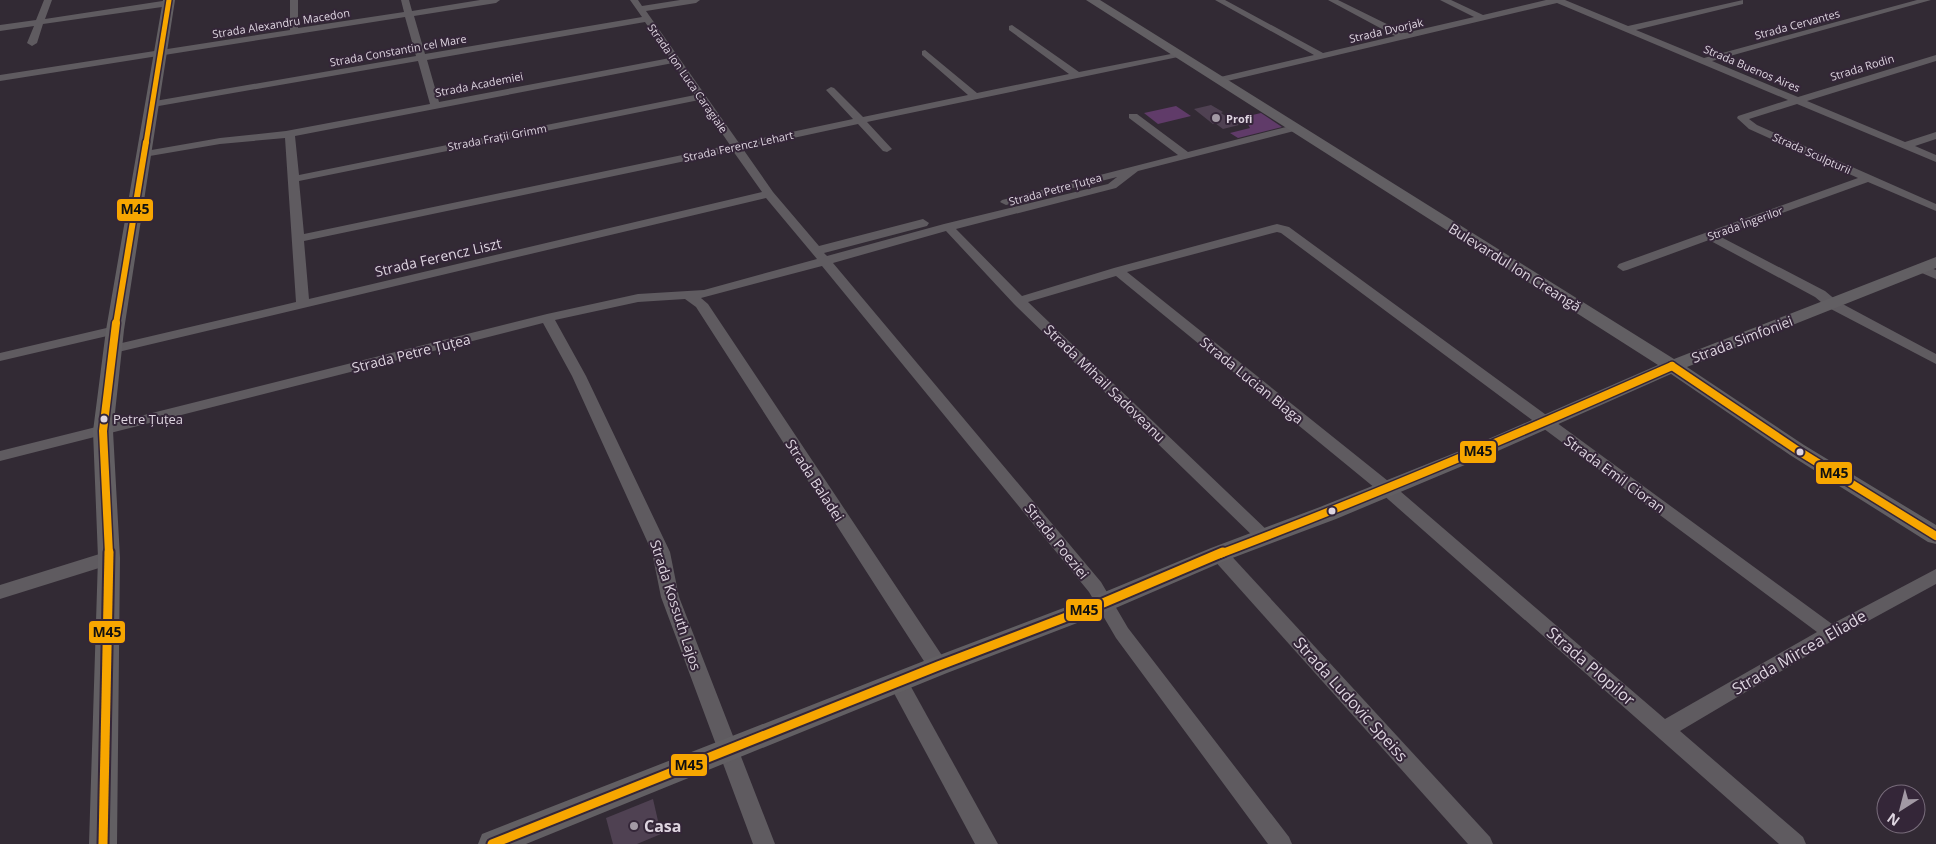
<svg xmlns="http://www.w3.org/2000/svg" width="1936" height="844" font-family="'Open Sans',sans-serif">
<rect width="100%" height="100%" fill="#322a34"/>
<g fill="#603b69">
<polygon points="1176,106 1191,116 1158,124 1144,113"/>
<polygon points="1261,113 1282,127 1238,138 1230,133 1250,128 1244,117"/>
</g>
<g fill="#4f4152">
<polygon points="1211,105 1223,112 1221,113 1239,125 1223,129 1215,123 1213,124 1194,109"/>
<polygon points="653,799 661,834 637,844 613,844 606,818"/>
</g>
<g fill="none" stroke-linecap="round" stroke-linejoin="round">
<g fill="#5f5b60" fill-rule="evenodd">
<polygon points="44,0 52,0 45,19 169,0 173,3 169,6 43,24 37,43 32,46 27,43 34,26 0,31 0,25 36,20"/>
<path d="M290,0H298V28L404,12L401,0H409L412,11L480,0H500L496,3L414,16L425,54L642,17L630,0H638L642,6L680,0H700L696,3L646,11L739,143L853,119L826,90L831,87L834,88L863,117L968,95L922,55V51L925,50L977,93L1069,74L1009,30V26L1012,25L1079,72L1181,52L1183,54L1178,57L867,122L892,149L887,152L883,151L858,124L743,149L773,192L819,246L923,219L929,223L927,226L824,253L827,256L944,224L1108,184L1117,177L1006,205L1000,202L1002,200L1178,155L1129,118V114H1137L1188,152L1294,125L1298,126L1299,128L1298,130L1138,171L1116,188L956,229L1022,296L1114,268L1273,225L1277,224L1289,227L1832,624L1936,569V584L1837,638L1680,731L1803,837L1806,844H1779L1381,493L1116,276L1028,302L1270,533L1272,537L1270,541L1264,543L1258,541L1014,304L946,231L833,263L1101,582L1128,628L1289,837L1292,844H1268L1116,638L1089,592L822,266L701,298L708,304L945,660L947,666L945,672L938,674L931,672L696,307L685,299L638,302L555,320L586,376L670,552L679,597L775,844H753L661,597L652,552L572,376L543,323L0,461V451L547,314L638,294L704,290L817,259L766,198L114,353L109,352L107,349L109,346L296,302L285,138L220,144L144,157L139,154L140,152L220,138L286,131L430,104L418,61L153,107L149,106V102L416,56L405,17L0,81V75L290,30ZM645,22L670,58L439,102L427,60ZM673,63L695,95L299,175L295,136ZM699,100L730,145L304,234L299,181ZM733,151L762,192L309,299L304,241ZM1277,232L1281,233L1817,632L1665,719L1393,485L1127,272Z"/>
<polygon points="1215,0 1225,0 1323,53 1395,36 1328,0 1338,0 1405,33 1474,17 1440,0 1451,0 1483,15 1546,0 1565,0 1628,26 1743,0 1743,4 1636,30 1704,58 1917,0 1931,0 1712,61 1798,97 1936,55 1936,61 1807,101 1905,142 1936,132 1936,139 1915,146 1936,155 1936,162 1797,104 1749,119 1757,125 1936,204 1936,211 1868,182 1719,236 1825,291 1837,301 1936,354 1936,364 1827,307 1815,297 1709,240 1627,270 1623,271 1617,267 1619,264 1858,178 1749,129 1737,118 1738,116 1788,100 1557,3 1219,83 1214,80 1216,78 1314,55"/>
<polygon points="1921,264 1936,270 1936,279 1917,271 1915,268 1917,265"/>
<polygon points="115,326 122,330 120,333 0,361 0,353"/>
<polygon points="1219,547 1225,549 1490,837 1493,844 1468,844 1213,559 1210,554 1213,549"/>
<polygon points="109,551 115,553 118,558 115,563 0,599 0,585"/>
<polygon points="898,674 905,676 998,844 975,844 888,682 891,676"/>
</g>
<g fill="#625f63" fill-rule="evenodd">
<polygon points="163,0 175,0 124,330 113,431 120,558 117,844 89,844 98,558 93,431 106,330"/>
<polygon points="1086,0 1100,0 1674,359 1936,257 1936,268 1687,367 1804,445 1936,525 1936,544 1928,542 1790,455 1671,374 1491,454 1336,519 1227,560 1111,610 947,673 526,844 478,844 482,834 929,659 1095,596 1211,548 1320,507 1477,444 1658,365"/>
</g>
<g stroke="#342638" stroke-width="8">
<polyline id="bus-1-far3" points="146,143 169,0"/>
</g>
<g stroke="#342638" stroke-width="9">
<polyline id="bus-1-far2" points="116,324 146,142"/>
</g>
<g stroke="#342638" stroke-width="11">
<g id="bus-1-far1">
<polyline points="1672,366 1797,450 1936,536"/>
<polyline points="109,554 103,431 116,323"/>
<path d="M1220,554C1373,496 1523,432 1672,366"/>
</g>
</g>
<g stroke="#342638" stroke-width="13">
<g id="bus-1">
<polyline points="103,844 109,552"/>
<polyline points="492,844 938,666 1103,603 1223,552"/>
</g>
</g>
<use href="#bus-1-far3" stroke="#f7a600" stroke-width="5"/>
<use href="#bus-1-far2" stroke="#f7a600" stroke-width="6"/>
<use href="#bus-1-far1" stroke="#f7a600" stroke-width="8"/>
<use href="#bus-1" stroke="#f7a600" stroke-width="9"/>
</g>
<g fill="#a299a4" stroke="#342638" stroke-width="2">
<circle cx="1216" cy="118" r="5"/>
<circle cx="634" cy="826" r="5"/>
</g>
<g fill="#ded5e0" stroke="#342638" stroke-width="2">
<circle cx="104" cy="419" r="4.5"/>
<circle cx="1800" cy="452" r="4.5"/>
<circle cx="1332" cy="511" r="4.5"/>
</g>
<g text-anchor="middle" dominant-baseline="central" stroke-width="4" stroke-linejoin="round" paint-order="stroke">
<g font-size="11" fill="#ded5e0" stroke="#342638">
<text transform="translate(281 23) rotate(-9)">Strada Alexandru Macedon</text>
<text transform="translate(1797 24) rotate(-15)">Strada Cervantes</text>
<text transform="translate(1386 30) rotate(-13)">Strada Dvorjak</text>
<text transform="translate(398 50) rotate(-10)">Strada Constantin cel Mare</text>
<text transform="translate(1862 67) rotate(-17)">Strada Rodin</text>
<text transform="translate(1752 68) rotate(23)">Strada Buenos Aires</text>
<text transform="translate(688 78) rotate(55)">Strada Ion Luca Caragiale</text>
<text transform="translate(479 84) rotate(-11)">Strada Academiei</text>
<text transform="translate(497 137) rotate(-11)">Strada Frații Grimm</text>
<text transform="translate(738 146) rotate(-12)">Strada Ferencz Lehart</text>
<text transform="translate(1812 153) rotate(24)">Strada Sculpturii</text>
<text transform="translate(1055 189) rotate(-15)">Strada Petre Țuțea</text>
<text transform="translate(1745 223) rotate(-20)">Strada Îngerilor</text>
</g>
<g font-size="11" font-weight="bold" fill="#ded5e0" stroke="#342638" text-anchor="start">
<text x="1226" y="118">Profi</text>
</g>
<g font-size="13" fill="#ded5e0" stroke="#342638" text-anchor="start">
<text x="113" y="419">Petre Țuțea</text>
</g>
<g font-size="14" fill="#ded5e0" stroke="#342638">
<text transform="translate(438 257) rotate(-13)">Strada Ferencz Liszt</text>
<text transform="translate(1515 267) rotate(32)">Bulevardul Ion Creangă</text>
<text transform="translate(1742 339) rotate(-21)">Strada Simfoniei</text>
<text transform="translate(411 353) rotate(-14)">Strada Petre Țuțea</text>
<text transform="translate(1252 380) rotate(39)">Strada Lucian Blaga</text>
<text transform="translate(1105 383) rotate(44)">Strada Mihail Sadoveanu</text>
<text transform="translate(1615 474) rotate(36)">Strada Emil Cioran</text>
<text transform="translate(815 480) rotate(57)">Strada Baladei</text>
<text transform="translate(1057 541) rotate(51)">Strada Poeziei</text>
<text transform="translate(676 605) rotate(72)">Strada Kossuth Lajos</text>
</g>
<g font-size="16" fill="#ded5e0" stroke="#342638">
<text transform="translate(1799 652) rotate(-30)">Strada Mircea Eliade</text>
<text transform="translate(1591 666) rotate(41)">Strada Plopilor</text>
<text transform="translate(1351 699) rotate(48)">Strada Ludovic Speiss</text>
</g>
<g font-size="16" font-weight="bold" fill="#ded5e0" stroke="#342638" text-anchor="start">
<text x="644" y="826">Casa</text>
</g>
</g>
<g stroke="#342638" stroke-width="2">
<rect x="116" y="198" width="38" height="24" rx="5" fill="#f7a600"/>
<rect x="1459" y="440" width="38" height="24" rx="5" fill="#f7a600"/>
<rect x="1815" y="461" width="38" height="24" rx="5" fill="#f7a600"/>
<rect x="1065" y="598" width="38" height="24" rx="5" fill="#f7a600"/>
<rect x="88" y="620" width="38" height="24" rx="5" fill="#f7a600"/>
<rect x="670" y="753" width="38" height="24" rx="5" fill="#f7a600"/>
</g>
<g font-size="14" text-anchor="middle" font-weight="bold" fill="#111">
<text x="135" y="214">M45</text>
<text x="1478" y="456">M45</text>
<text x="1834" y="478">M45</text>
<text x="1084" y="615">M45</text>
<text x="107" y="637">M45</text>
<text x="689" y="770">M45</text>
</g>
<g transform="translate(1901 809) rotate(216)"><circle r="24" fill="#342638" stroke="#786c7b"/>
<path d="M0-4L9 19L0 12L-9 19Z" fill="#a299a4"/>
<text y="-8" font-size="14" font-weight="bold" text-anchor="middle" fill="#ded5e0">N</text>
</g>
</svg>
